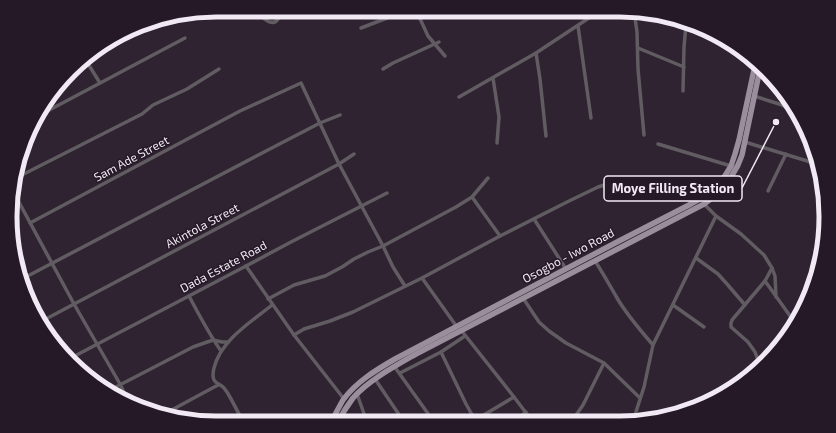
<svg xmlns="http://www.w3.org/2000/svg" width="836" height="433" font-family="'Exo 2',sans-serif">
<rect width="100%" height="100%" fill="#2f2331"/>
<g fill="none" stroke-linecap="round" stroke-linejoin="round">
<g stroke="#615b62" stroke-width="3.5">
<path d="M254,10C259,14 272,29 278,19C279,17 280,13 281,10"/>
<polyline points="416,10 428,36 445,56"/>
<polyline points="634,11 637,32 638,69 644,135"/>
<polyline points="578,26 591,118"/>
<polyline points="361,28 408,10"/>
<polyline points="638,48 684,67"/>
<polyline points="536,53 540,79 546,136"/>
<polyline points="85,59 100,83"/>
<polyline points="383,69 393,63 439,42"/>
<polyline points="493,78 499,117 497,143"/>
<polyline points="683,91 684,47 686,25"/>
<polyline points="754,96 779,104 791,109"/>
<polyline points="459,97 536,53 601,10"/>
<polyline points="38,116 185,38"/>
<polyline points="745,142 817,164"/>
<polyline points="658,144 731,166"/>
<polyline points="16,178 142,114 153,105 187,89 219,69"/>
<polyline points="768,191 786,154"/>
<polyline points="14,193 74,304 120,384 129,403"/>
<polyline points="472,197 500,236"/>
<polyline points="704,204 716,216 741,234 764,255 772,268 775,276 776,297"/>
<polyline points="534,219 566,269"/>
<polyline points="30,223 240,111 301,83 339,164 383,246 393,267 405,286"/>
<polyline points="696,258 718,274 727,284 745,305"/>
<path d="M595,261C603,273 610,286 617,298C627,315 640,330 653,345"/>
<polyline points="246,266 294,335 344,399"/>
<polyline points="422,278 457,327"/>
<polyline points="22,279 266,151 320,123 340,115"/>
<polyline points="765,281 793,320 794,324"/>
<path d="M189,296C199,315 209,334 221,351"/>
<polyline points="523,298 539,322 549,331 566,343 604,363 640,398"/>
<polyline points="268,299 294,285 325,276 342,267 354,259 368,252 383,246 456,207 472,197 488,178"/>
<polyline points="673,305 704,327"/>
<polyline points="42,321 339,164 354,154"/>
<polyline points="461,330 514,397 533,422"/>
<polyline points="294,335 304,329 330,321 353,312 422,278 500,236 567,202 598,187 620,180 637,178"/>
<polyline points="441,352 466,404 475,420"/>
<polyline points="69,359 246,266 291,242 387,193"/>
<polyline points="760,365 755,352 748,342 731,327 731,323 732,320 765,281 772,268"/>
<polyline points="394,366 434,422"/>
<polyline points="400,373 441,352 465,336"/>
<polyline points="375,379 404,422"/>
<polyline points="110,390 193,347 213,340 222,342 228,342"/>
<polyline points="357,394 367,422"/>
<polyline points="705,397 726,385 754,371"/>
<polyline points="166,413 218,385"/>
<polyline points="572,421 583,405 604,363"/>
<polyline points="633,421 644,387 653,345 716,216"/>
<path d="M243,422C238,412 233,402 227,392C226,391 225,389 223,387C220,384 216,384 214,380C212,376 213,372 214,368C221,340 251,322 272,305"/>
<polyline points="472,422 514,397"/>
<polyline points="514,422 526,412"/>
</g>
<g stroke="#9a8e9d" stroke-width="5.5">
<path d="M331,422C335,415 339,407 343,400C356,382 376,370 395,359L619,241L689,205L701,198L717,185L723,179L731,166L735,154L739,140L755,65"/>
<path d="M338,422C342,414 347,406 353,398C369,380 395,366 416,354L704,204L720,192L727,184L738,165L742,155L760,69"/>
</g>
</g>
<g text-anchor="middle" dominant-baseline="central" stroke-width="3" stroke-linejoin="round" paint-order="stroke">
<g font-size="12" fill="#f1e9f3" stroke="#251927">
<text transform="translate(131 158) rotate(-28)">Sam Ade Street</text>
<text transform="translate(202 225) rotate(-28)">Akintola Street</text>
<text transform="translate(568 255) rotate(-28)">Osogbo - Iwo Road</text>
<text transform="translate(223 266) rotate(-28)">Dada Estate Road</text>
</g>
</g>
<path d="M0 0H836V433H0ZM216 17H620A199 199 0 0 1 819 216V217A199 199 0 0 1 620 416H216A199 199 0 0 1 17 217V216A199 199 0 0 1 216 17Z" fill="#251927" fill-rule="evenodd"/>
<path fill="none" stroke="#f1e9f3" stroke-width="5" d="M216 17H620A199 199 0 0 1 819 216V217A199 199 0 0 1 620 416H216A199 199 0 0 1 17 217V216A199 199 0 0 1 216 17Z"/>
<path fill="none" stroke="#f1e9f3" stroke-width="1.5" d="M776 122L742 188"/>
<circle fill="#f1e9f3" stroke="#251927" stroke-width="1.5" cx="776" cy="122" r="4"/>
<rect fill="#251927" stroke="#f1e9f3" stroke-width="1.5" x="604" y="176" width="138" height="25" rx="4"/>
<g font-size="13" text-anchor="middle" font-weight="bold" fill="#f1e9f3">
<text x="673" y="193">Moye Filling Station</text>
</g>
</svg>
